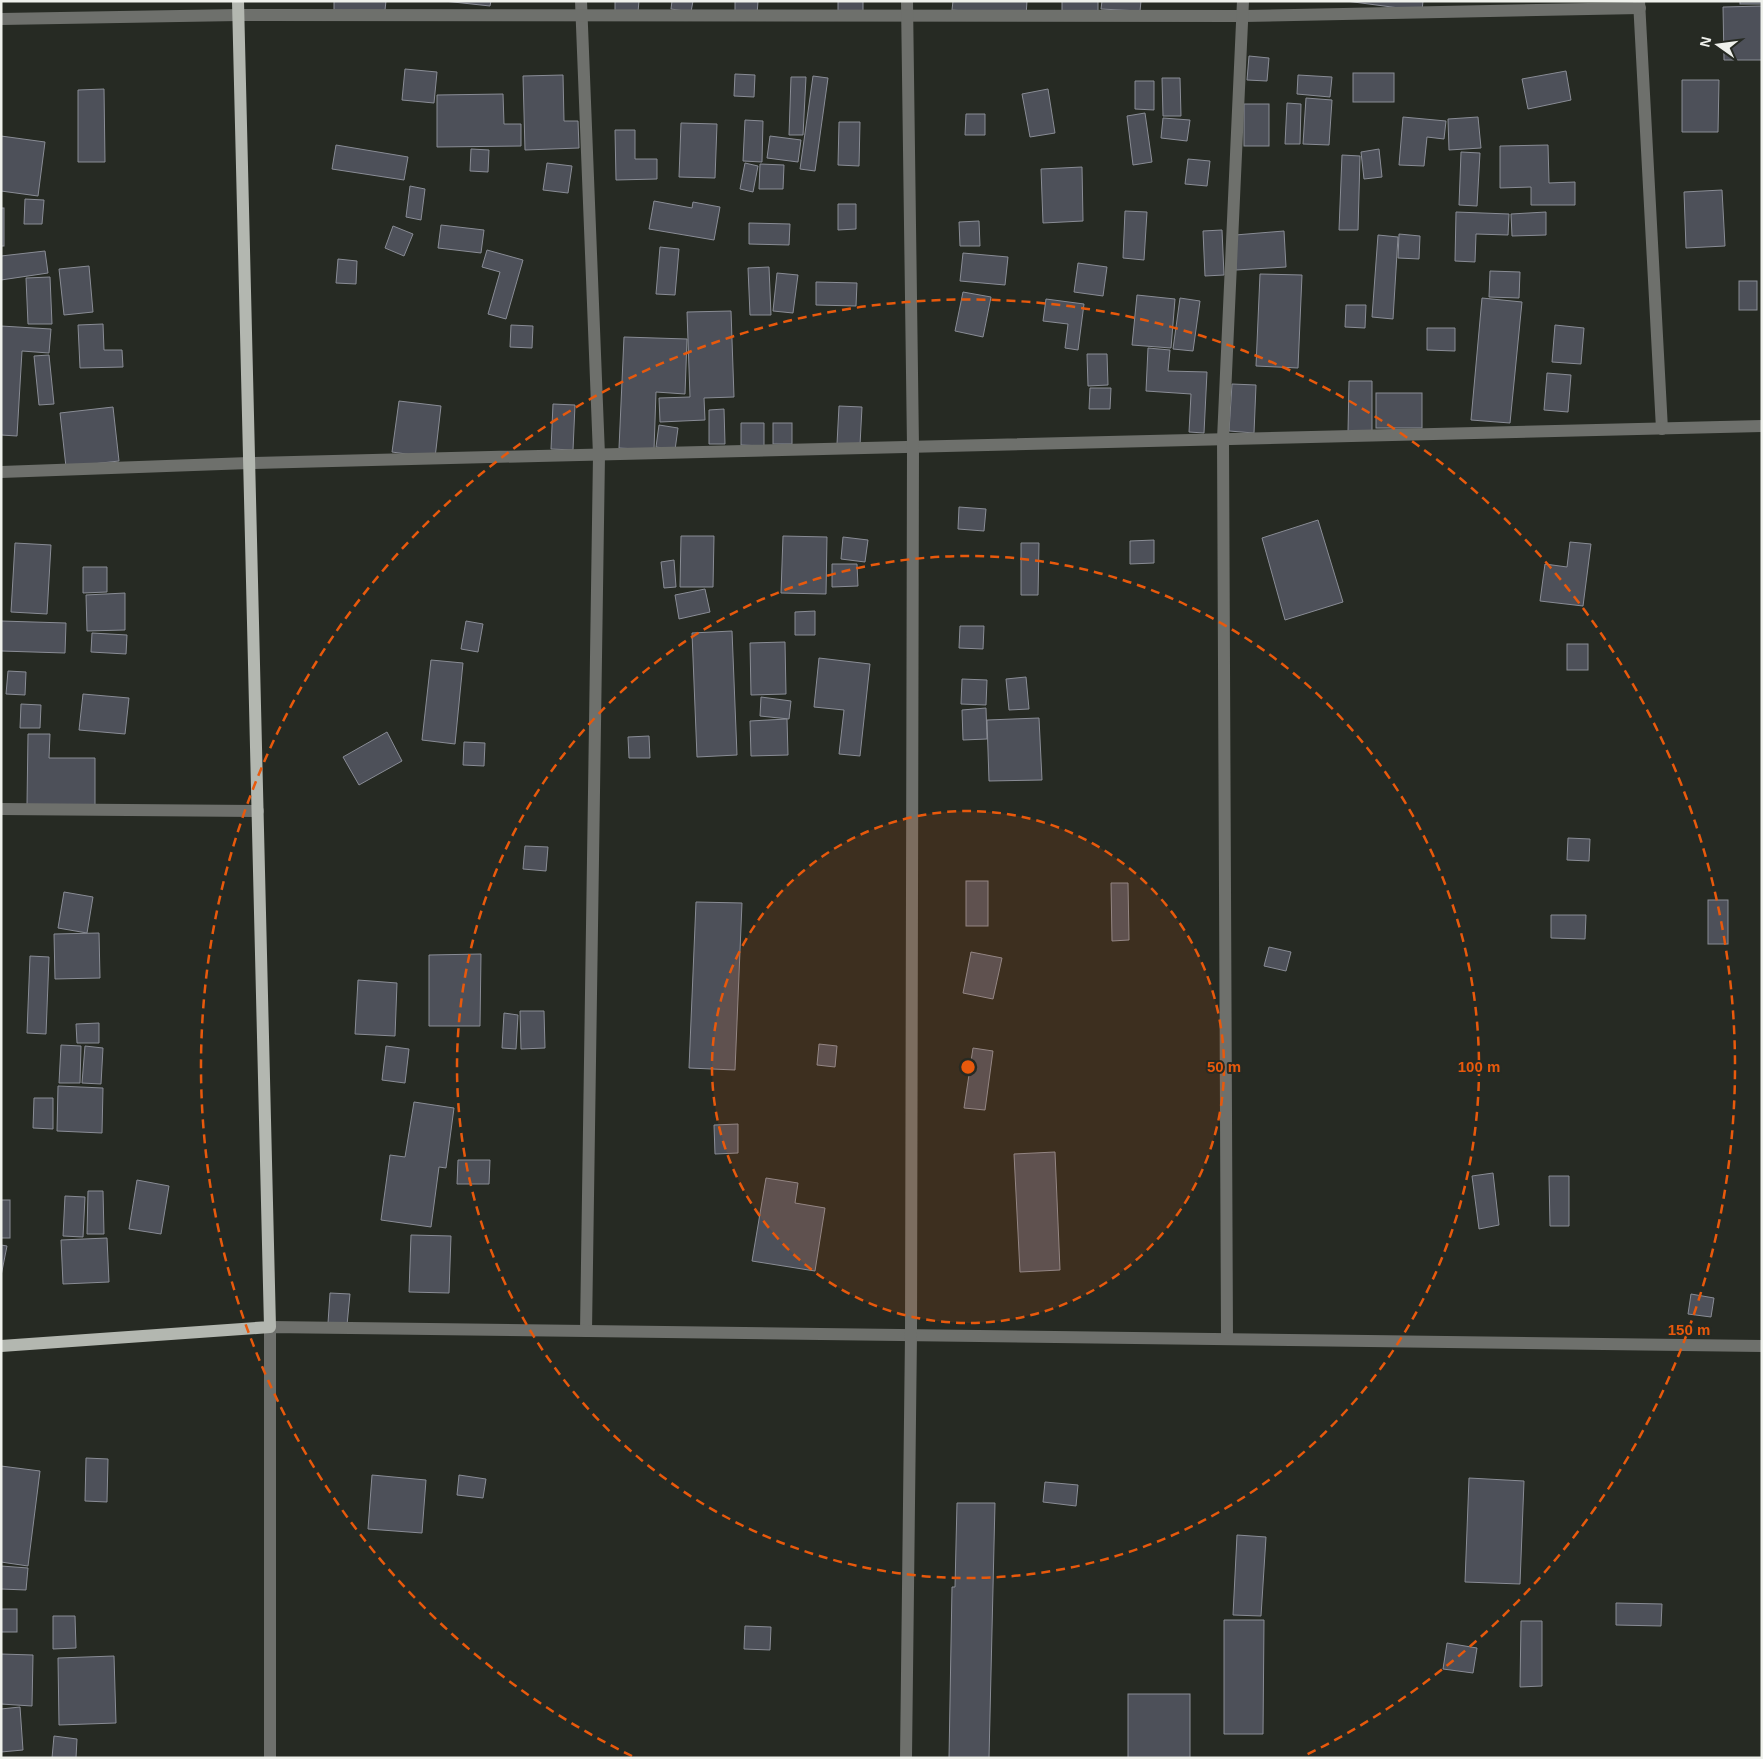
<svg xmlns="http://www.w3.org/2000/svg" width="1763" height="1759" font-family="Arial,sans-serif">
<rect width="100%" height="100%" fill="#262a23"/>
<g fill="#4d5059" stroke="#898c95">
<polygon points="334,1 386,1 384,19 334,15"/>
<polygon points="444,1 491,1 490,6"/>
<polygon points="615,1 639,1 638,12 615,11"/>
<polygon points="672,1 693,1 691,12 671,9"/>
<polygon points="735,1 758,1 757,15 735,15"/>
<polygon points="838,1 863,1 863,12 838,13"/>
<polygon points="953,1 1027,1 1026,16 952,10"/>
<rect x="1062" y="1" width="36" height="11"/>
<polygon points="1102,1 1141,1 1140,11 1101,9"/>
<polygon points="1346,1 1423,1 1422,11"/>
<rect x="1740" y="1" width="22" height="3"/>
<polygon points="1762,6 1762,60 1724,60 1723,7"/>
<polygon points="1249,56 1269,58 1267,81 1247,80"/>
<polygon points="405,69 437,72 434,103 402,100"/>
<polygon points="1566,71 1571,100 1528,109 1522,79"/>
<rect x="1353" y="73" width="41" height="29"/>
<polygon points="735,74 755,75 754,97 734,96"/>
<polygon points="563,75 564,121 578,121 579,148 525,150 523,76"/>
<polygon points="1298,75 1332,77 1330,97 1297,94"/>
<polygon points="813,76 828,78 815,171 800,169"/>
<polygon points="791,77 806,77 803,135 789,135"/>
<polygon points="1162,78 1180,78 1181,116 1163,116"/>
<polygon points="1682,80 1719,80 1718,132 1682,132"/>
<polygon points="1135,81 1154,81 1154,110 1135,109"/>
<polygon points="104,89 105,162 78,162 78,90"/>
<polygon points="1048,89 1055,133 1030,137 1022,94"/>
<polygon points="503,94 504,124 521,124 521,146 437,147 437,95"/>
<polygon points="1306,98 1332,100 1329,145 1303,144"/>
<polygon points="1287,103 1301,104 1300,144 1285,144"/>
<rect x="1244" y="104" width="25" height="42"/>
<polygon points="1145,113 1152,162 1133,165 1127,116"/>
<polygon points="966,114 985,114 985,135 965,135"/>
<polygon points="1403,117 1446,121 1444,139 1427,137 1424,166 1399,165"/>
<polygon points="1478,117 1481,148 1449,150 1448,119"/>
<polygon points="1163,118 1190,120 1187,141 1161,138"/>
<polygon points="745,120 763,121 762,162 743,161"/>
<polygon points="839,122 860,122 859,166 838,165"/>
<polygon points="681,123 717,124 715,178 679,177"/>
<polygon points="615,130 635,130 635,159 657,159 657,179 616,180"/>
<polygon points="1,136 45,142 38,196 1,191"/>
<polygon points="770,136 801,140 798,162 767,158"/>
<polygon points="336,145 408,157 404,180 332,169"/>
<polygon points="1548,145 1549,183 1575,182 1575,205 1531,205 1531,187 1500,188 1500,146"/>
<polygon points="471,149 489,150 488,172 470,171"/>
<polygon points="1379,149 1382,177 1364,179 1361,152"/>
<polygon points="1461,152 1480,153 1477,206 1459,205"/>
<polygon points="1342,155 1360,156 1358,230 1339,230"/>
<polygon points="1188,159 1210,161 1207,186 1185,184"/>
<polygon points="547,163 572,166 568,193 543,190"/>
<polygon points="745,163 758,166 753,192 740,189"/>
<polygon points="760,164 784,165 783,189 759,189"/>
<polygon points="1082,167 1083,221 1043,223 1041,169"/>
<polygon points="410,186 425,189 421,220 406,217"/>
<polygon points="1722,190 1725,246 1686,248 1684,192"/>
<polygon points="25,199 44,200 42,224 24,224"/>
<polygon points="654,201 692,208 693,202 720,207 714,240 649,229"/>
<polygon points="838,204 856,204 856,229 838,230"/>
<rect x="1" y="208" width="3" height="38"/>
<polygon points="1125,211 1147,212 1144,260 1123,258"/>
<polygon points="1456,212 1509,214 1508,235 1476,234 1475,262 1455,261"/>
<polygon points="1546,212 1546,235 1512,236 1511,214"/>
<polygon points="979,221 980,246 960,246 959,222"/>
<polygon points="749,223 790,224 789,245 749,244"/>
<polygon points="441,225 484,230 481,253 438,248"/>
<polygon points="393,226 413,234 404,256 385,248"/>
<polygon points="1222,230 1224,275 1205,276 1203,231"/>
<polygon points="1284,231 1286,267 1236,270 1235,235"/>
<polygon points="1399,234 1420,236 1419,259 1398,258"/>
<polygon points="1378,235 1398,237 1393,319 1372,317"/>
<polygon points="660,247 679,249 675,295 656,294"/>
<polygon points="487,250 523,260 506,319 488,314 500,272 482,267"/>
<polygon points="45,251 48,273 1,280 1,256"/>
<polygon points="963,253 1008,257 1005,285 960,281"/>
<polygon points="338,259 357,261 356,284 336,283"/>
<polygon points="1078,263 1107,267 1103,296 1074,292"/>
<polygon points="89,266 93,312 64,315 59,269"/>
<polygon points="769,267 771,315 750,315 748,268"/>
<polygon points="1490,271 1520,272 1519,298 1489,297"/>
<polygon points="777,273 798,275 793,313 773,311"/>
<polygon points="1260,274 1302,275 1298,368 1256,366"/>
<polygon points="50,277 52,324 28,324 26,278"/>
<rect x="1739" y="281" width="18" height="29"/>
<polygon points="816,282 857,283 856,306 816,305"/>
<polygon points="963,292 991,297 983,337 955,331"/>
<polygon points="1137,295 1175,299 1171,348 1132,345"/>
<polygon points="1180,298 1200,301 1193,351 1173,349"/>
<polygon points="1482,298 1522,302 1510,423 1471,420"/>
<polygon points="1046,299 1084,304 1078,350 1065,348 1068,324 1043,321"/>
<polygon points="1346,305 1366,305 1365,328 1345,327"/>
<polygon points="731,311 734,397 704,398 705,420 660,422 659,398 690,397 687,312"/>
<polygon points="103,324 104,350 122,350 123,367 80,368 78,325"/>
<polygon points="511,325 533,326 532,348 510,347"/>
<polygon points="1555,325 1584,328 1581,364 1552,362"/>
<polygon points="1,326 51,329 49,353 22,351 17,436 1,435"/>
<polygon points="1427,328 1455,328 1455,351 1427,350"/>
<polygon points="624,337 687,339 685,394 656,392 654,450 619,448"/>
<polygon points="1148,348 1170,350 1168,371 1207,372 1204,433 1189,432 1191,394 1146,391"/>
<polygon points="1087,354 1107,354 1108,385 1088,386"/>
<polygon points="49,355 54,404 39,405 34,356"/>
<polygon points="1547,373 1571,375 1568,412 1544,410"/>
<polygon points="1349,381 1372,381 1372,432 1348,432"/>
<polygon points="1232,384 1256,385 1254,433 1229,431"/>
<polygon points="1090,388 1111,388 1110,409 1089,409"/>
<rect x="1376" y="393" width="46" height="35"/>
<polygon points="399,401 441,406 435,458 392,452"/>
<polygon points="553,404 575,405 573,450 551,449"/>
<polygon points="839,406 862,407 860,445 837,444"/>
<polygon points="113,407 119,461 66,467 60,413"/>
<polygon points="724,409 725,444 709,444 709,410"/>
<polygon points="741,423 764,423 764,446 741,445"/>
<rect x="773" y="423" width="19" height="21"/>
<polygon points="659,425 678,428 675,450 656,447"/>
<polygon points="959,507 986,509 984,531 958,529"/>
<polygon points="1318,520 1343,602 1285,620 1262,538"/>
<polygon points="681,536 714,536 713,587 680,587"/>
<polygon points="783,536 827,537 826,594 781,593"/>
<polygon points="843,537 868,540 865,562 841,559"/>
<polygon points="1154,540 1154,563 1130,564 1130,541"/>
<polygon points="1570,542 1591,544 1583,606 1540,601 1545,564 1567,567"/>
<polygon points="15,543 51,545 47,614 11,612"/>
<polygon points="1021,543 1039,543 1038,595 1021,595"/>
<polygon points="674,560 676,587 664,588 661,562"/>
<polygon points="832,564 857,564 858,586 832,587"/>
<polygon points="83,567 107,567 107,592 83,593"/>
<polygon points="705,589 710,612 679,619 675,595"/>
<polygon points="125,593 125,630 87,631 86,595"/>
<polygon points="815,611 815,635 795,635 795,612"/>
<polygon points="1,621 66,623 65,653 1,651"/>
<polygon points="466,621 483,624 478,652 461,649"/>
<polygon points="960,626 984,626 983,649 959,648"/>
<polygon points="732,631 737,755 697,757 692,633"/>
<polygon points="92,633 127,635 126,654 91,652"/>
<polygon points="785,642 786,694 751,695 750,643"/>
<rect x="1567" y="644" width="21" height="26"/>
<polygon points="819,658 870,664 860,756 839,754 844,710 814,707"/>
<polygon points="431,660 463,663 455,744 422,740"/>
<polygon points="8,671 26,672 25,695 6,694"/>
<polygon points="1026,677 1029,709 1009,710 1006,679"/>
<polygon points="962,679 987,680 986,705 961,704"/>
<polygon points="83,694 129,698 125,734 79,730"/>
<polygon points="761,697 791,701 789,719 760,716"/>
<polygon points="21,704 41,705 40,728 20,728"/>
<polygon points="986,708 987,739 963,740 962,710"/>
<polygon points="1039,718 1042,780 989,781 987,720"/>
<polygon points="787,719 788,755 751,756 750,721"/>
<polygon points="387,732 402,761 359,785 343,757"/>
<polygon points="28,734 50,734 49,758 95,758 95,805 27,805"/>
<polygon points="649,736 650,758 629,758 628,737"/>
<polygon points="464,742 485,743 484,766 463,765"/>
<polygon points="1568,838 1590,839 1589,861 1567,860"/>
<polygon points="525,846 548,847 546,871 523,869"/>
<rect x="966" y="881" width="22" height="45"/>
<polygon points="1111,883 1128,883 1129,940 1112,941"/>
<polygon points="64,892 93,897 87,933 58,928"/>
<rect x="1708" y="900" width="20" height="44"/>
<polygon points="696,902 742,903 735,1070 689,1068"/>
<polygon points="1551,915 1586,915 1585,939 1551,938"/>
<polygon points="99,933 100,978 55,979 54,934"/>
<polygon points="1269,947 1291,952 1286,971 1264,966"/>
<polygon points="971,952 1002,958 993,999 963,993"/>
<polygon points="481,954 480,1026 429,1026 429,955"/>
<polygon points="30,956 49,957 46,1034 27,1033"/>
<polygon points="358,980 397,983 395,1036 355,1034"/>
<polygon points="520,1011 544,1011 545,1048 521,1049"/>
<polygon points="504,1013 518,1015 516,1049 502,1048"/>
<polygon points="99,1023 99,1043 77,1043 76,1024"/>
<polygon points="819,1044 837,1046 835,1067 817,1065"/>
<polygon points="61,1045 81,1046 80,1083 59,1083"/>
<polygon points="85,1046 103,1048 101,1084 82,1083"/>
<polygon points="386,1046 409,1049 405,1083 382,1080"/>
<polygon points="973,1048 993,1051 985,1110 964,1108"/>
<polygon points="58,1086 103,1088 102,1133 57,1131"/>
<polygon points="34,1098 53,1098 53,1129 33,1128"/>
<polygon points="414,1102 454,1108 446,1168 439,1167 431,1227 381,1220 390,1155 405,1157"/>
<polygon points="738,1124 738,1153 715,1154 714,1125"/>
<polygon points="1055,1152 1060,1270 1020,1272 1014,1154"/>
<polygon points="458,1160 490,1160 489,1184 457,1184"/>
<polygon points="1493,1173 1499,1225 1479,1229 1472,1176"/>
<polygon points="1549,1176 1569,1176 1569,1226 1550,1226"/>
<polygon points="766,1178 798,1183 795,1203 825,1208 815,1271 752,1261"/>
<polygon points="137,1180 169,1186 161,1234 129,1229"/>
<polygon points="88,1191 103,1191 104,1234 87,1234"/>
<polygon points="65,1196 85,1197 83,1237 63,1236"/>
<rect x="1" y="1200" width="9" height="38"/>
<polygon points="411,1235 451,1236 449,1293 409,1292"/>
<polygon points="107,1238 109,1282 63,1284 61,1240"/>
<polygon points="1,1245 7,1246 1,1276"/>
<polygon points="330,1293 350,1294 347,1325 328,1323"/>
<polygon points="1691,1294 1714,1298 1711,1317 1688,1314"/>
<polygon points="86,1458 108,1459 107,1502 85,1501"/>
<polygon points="1,1466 40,1471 28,1566 1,1562"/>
<polygon points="372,1475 426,1480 422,1533 368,1529"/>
<polygon points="459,1475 486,1479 483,1498 457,1495"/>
<polygon points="1469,1478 1524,1481 1520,1584 1465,1582"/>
<polygon points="1045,1482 1078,1485 1076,1506 1043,1502"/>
<polygon points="957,1503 995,1503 989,1758 949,1758 952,1587 955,1587"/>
<polygon points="1237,1535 1266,1537 1261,1616 1233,1615"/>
<polygon points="1,1566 28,1568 26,1590 1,1589"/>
<polygon points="1616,1603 1662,1604 1661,1626 1616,1625"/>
<rect x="1" y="1609" width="16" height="23"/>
<polygon points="53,1616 75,1616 76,1648 53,1649"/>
<polygon points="1224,1620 1264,1620 1263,1734 1224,1734"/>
<polygon points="1521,1621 1542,1621 1542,1686 1520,1687"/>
<polygon points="745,1626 771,1627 770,1650 744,1649"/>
<polygon points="1447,1643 1477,1648 1473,1673 1443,1669"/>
<polygon points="1,1654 33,1655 32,1706 1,1704"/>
<polygon points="114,1656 116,1723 59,1725 58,1658"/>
<rect x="1128" y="1694" width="62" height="64"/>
<polygon points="20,1707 23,1750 1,1752 1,1709"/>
<polygon points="54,1736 77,1739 76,1758 52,1758"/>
</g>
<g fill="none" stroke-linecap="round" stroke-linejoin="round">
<g stroke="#6e706c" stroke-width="12">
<polyline points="581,1 599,455 586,1331"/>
<polyline points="1639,1 1662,429"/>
<polyline points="1,19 239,15 1244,16 1640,8"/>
<polyline points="1,472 249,463 1762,426"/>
<polyline points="1,809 258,811"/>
<polyline points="1227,1339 1223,439 1243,1"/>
<polyline points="270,1758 270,1327 1762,1346"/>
<polyline points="906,1758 911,1335 913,447 907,1"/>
</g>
<polyline stroke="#b3b7b0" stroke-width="12" points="1,1346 270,1327 238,1"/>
</g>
<circle cx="968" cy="1067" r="256" fill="#e8590c" fill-opacity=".12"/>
<g fill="none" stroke="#e8590c" stroke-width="2.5" stroke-dasharray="9 6">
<circle cx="968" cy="1067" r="256"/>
<circle cx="968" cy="1067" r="511"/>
<path d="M632 1756A767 767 0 1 1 1304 1756"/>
</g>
<circle cx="968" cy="1067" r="8" fill="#e8590c" stroke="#262a23" stroke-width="2.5"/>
<g font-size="15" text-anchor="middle" font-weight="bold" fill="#e8590c" stroke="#262a23" stroke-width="4" stroke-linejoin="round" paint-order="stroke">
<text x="1224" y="1072">50 m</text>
<text x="1479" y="1072">100 m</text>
<text x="1689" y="1335">150 m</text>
</g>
<rect width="1763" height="1759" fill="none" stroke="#eff1ec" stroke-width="5"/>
<g transform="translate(1718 45) rotate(284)" stroke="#262a23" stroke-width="4" paint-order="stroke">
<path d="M0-4L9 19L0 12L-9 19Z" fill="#eff1ec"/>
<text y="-8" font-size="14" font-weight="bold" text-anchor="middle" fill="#eff1ec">N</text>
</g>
</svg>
